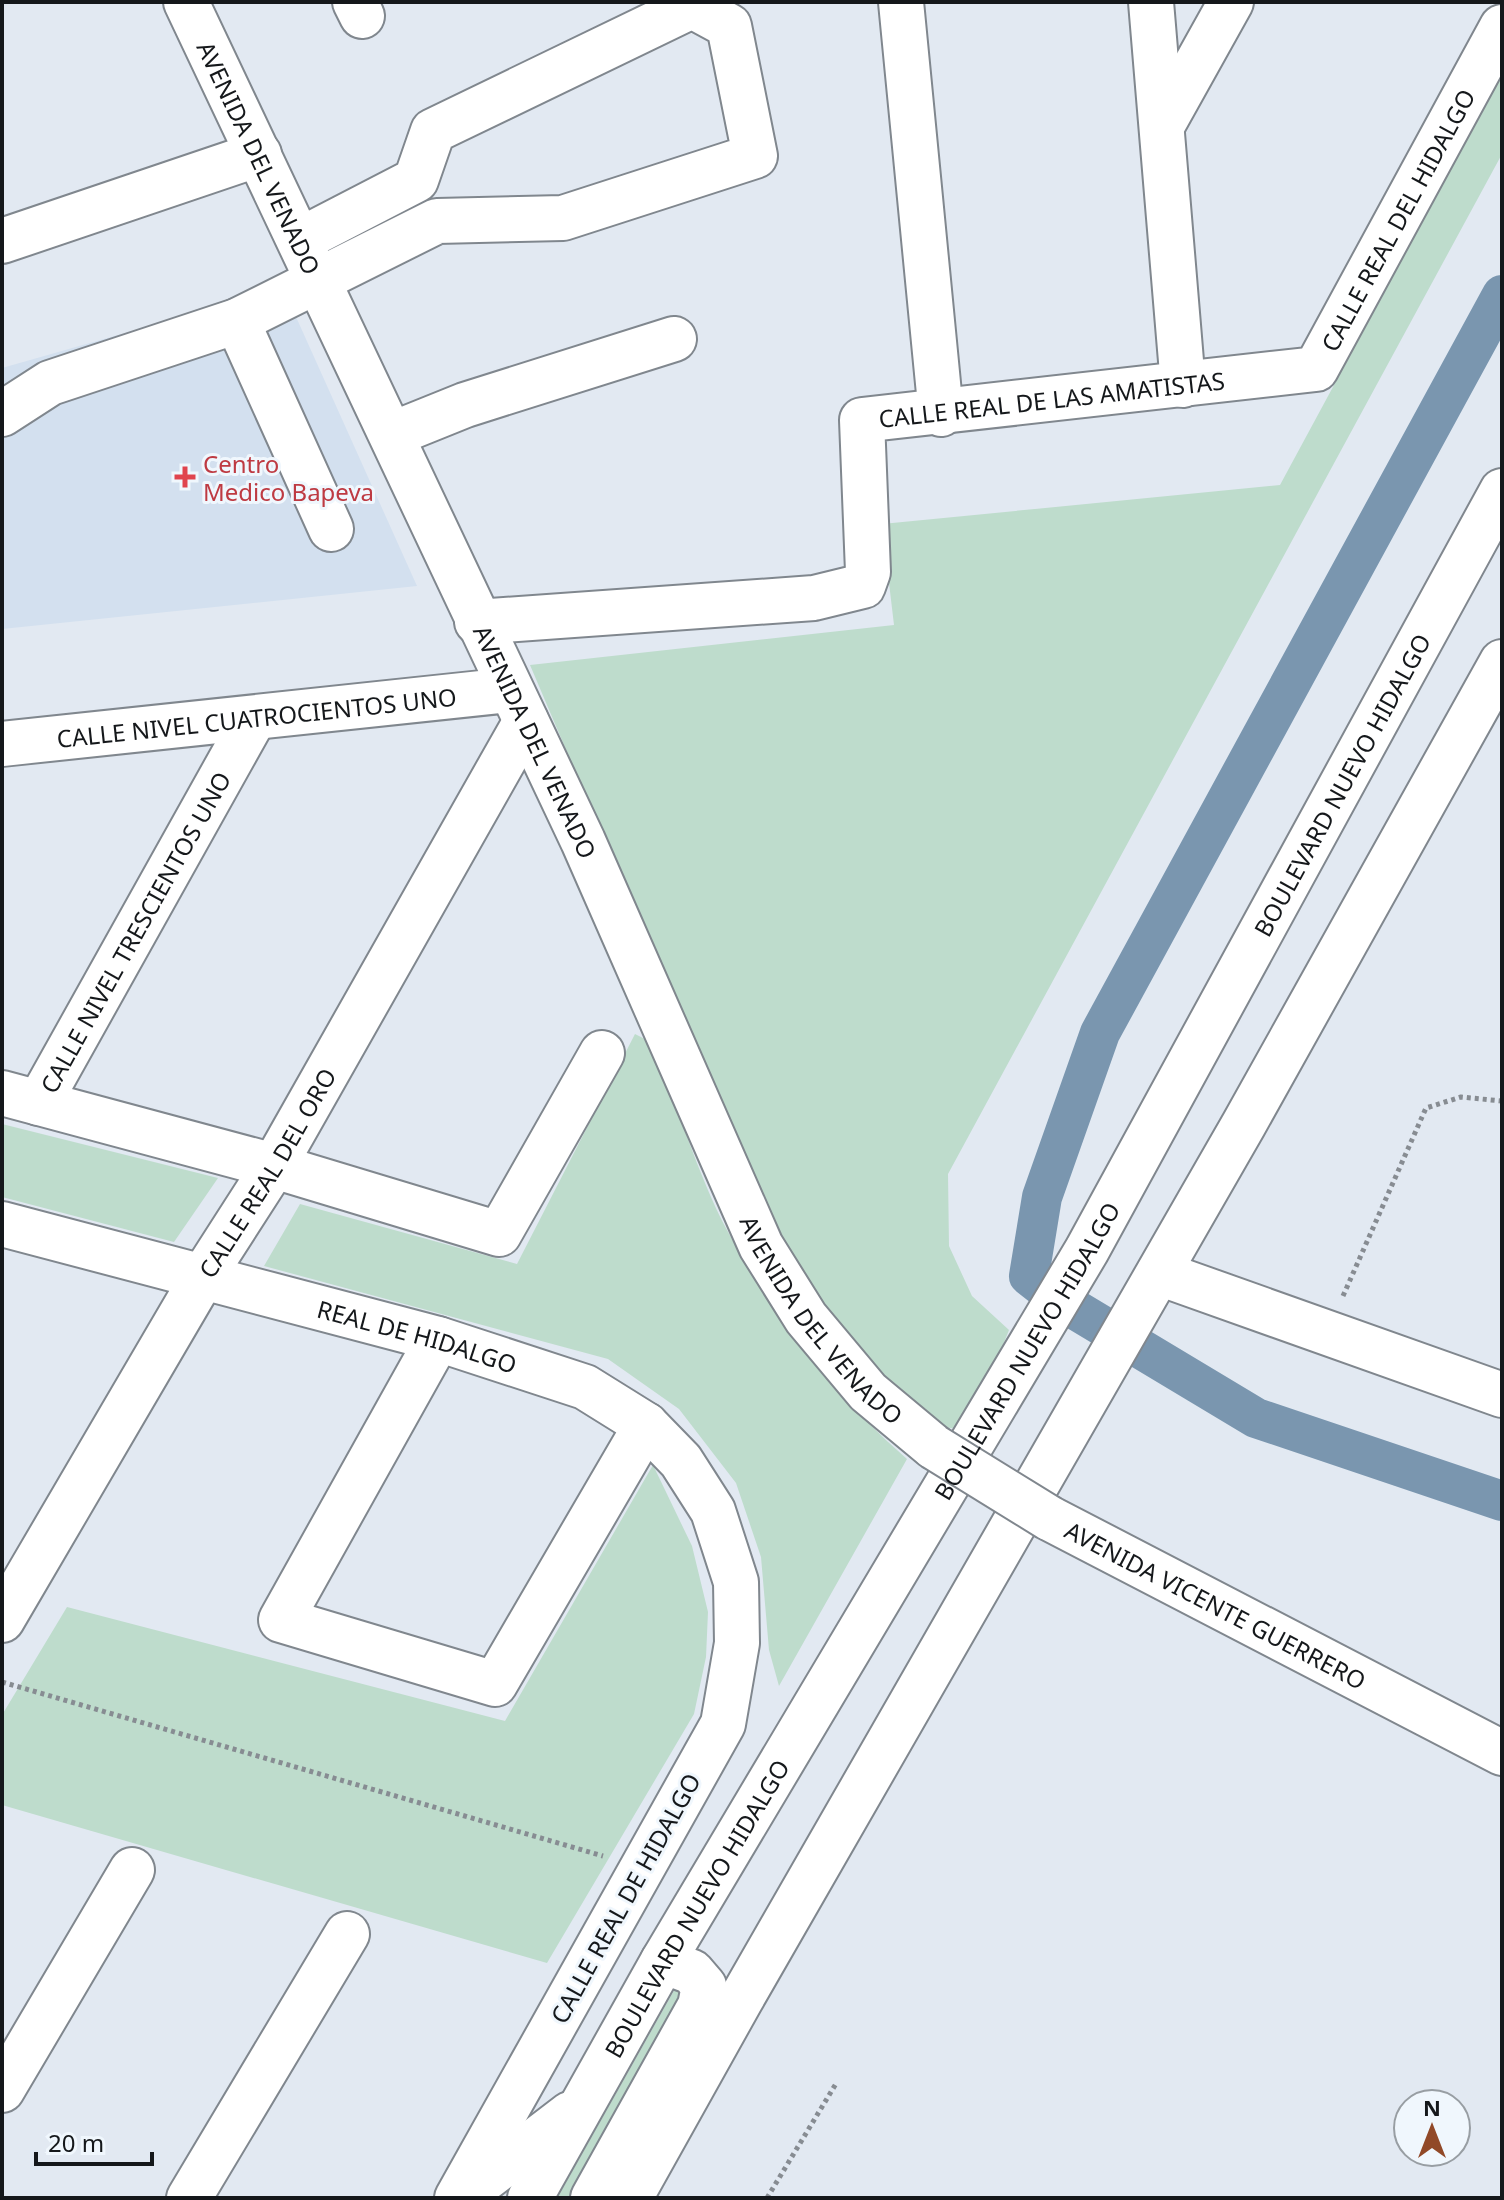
<svg xmlns="http://www.w3.org/2000/svg" width="1504" height="2200" font-family="'Noto Sans',sans-serif">
<rect width="100%" height="100%" fill="#e2e9f2"/>
<polygon fill="#d3e0ef" points="283,288 417,586 2,629 2,368"/>
<g fill="#bedccc">
<polygon points="1502,74 1502,154 948,1174 949,1246 972,1296 1009,1330 969,1430 941,1427 875,1371 823,1312 774,1239 530,665 894,625 882,524 1280,485"/>
<path d="M635,1034L653,1043C676,1102 698,1176 727,1230C773,1318 833,1394 907,1459L779,1686L769,1650L761,1557L736,1483L679,1409L608,1359L264,1266L300,1204L517,1264Z"/>
<polygon points="2,1124 218,1178 174,1242 2,1197"/>
<polygon points="653,1465 692,1546 708,1612 706,1657 694,1714 547,1963 2,1805 2,1715 67,1607 505,1721"/>
<polygon points="676,1987 686,1987 578,2198 557,2198"/>
</g>
<g fill="none" stroke-linecap="round" stroke-linejoin="round">
<polyline stroke="#7a96af" stroke-width="40" points="1502,295 1100,1033 1042,1197 1029,1276 1061,1301 1256,1418 1502,1501"/>
<g stroke="#80878e" stroke-width="48">
<g id="minor">
<path id="s1" d="M186,2L583,841L761,1246L806,1318L868,1392L934,1447"/>
<polyline points="355,2 362,16"/>
<polyline points="901,2 941,414"/>
<polyline points="1151,2 1183,385"/>
<polyline points="1163,124 1231,2"/>
<polyline points="2,241 259,154"/>
<polyline points="237,321 331,529"/>
<polyline points="2,414 50,383 237,321 437,221 563,218 755,156 729,26 692,6 433,131 416,180 300,240"/>
<polyline points="393,434 465,405 674,339"/>
<path id="s2" d="M477,622L814,598L863,586L868,572L862,420L1316,369L1502,27"/>
<path id="s3" d="M2,744L510,690"/>
<polyline points="2,1093 274,1166 499,1234 602,1053"/>
<path id="s4" d="M39,1103L253,720"/>
<path id="s5" d="M2,1224L438,1339L585,1387L646,1425L681,1461L713,1511L736,1582L737,1643L723,1724L457,2198"/>
<polyline points="1159,1273 1502,1395"/>
<polyline points="438,1339 281,1620 495,1684 646,1425"/>
<path id="s6" d="M1049,1518L1502,1753"/>
<path id="s7" d="M2,1620L204,1275L274,1166L526,721"/>
<polyline points="2,2090 132,1870"/>
<polyline points="189,2198 347,1934"/>
</g>
</g>
<g stroke="#80878e" stroke-width="48">
<g id="major">
<polyline points="460,2198 570,2114"/>
<path id="s8" d="M530,2198L663,1961L1087,1250L1502,491"/>
<polyline points="593,2198 700,2006 704,1986 692,1972 663,1961"/>
<polyline points="630,2198 740,2001 1244,1124 1502,662"/>
</g>
</g>
<g stroke="#878c92" stroke-width="5" stroke-dasharray="4 4" stroke-linecap="butt">
<polyline points="1343,1296 1426,1108 1461,1097 1502,1101"/>
<polyline points="2,1682 603,1856"/>
<polyline points="767,2198 837,2082"/>
</g>
<use href="#minor" stroke="#fff" stroke-width="44"/>
<use href="#major" stroke="#fff" stroke-width="44"/>
<g stroke="#80878e" stroke-width="48" stroke-linecap="butt">
<polyline id="minor-bridge" points="934,1447 1049,1518"/>
</g>
<use href="#minor-bridge" stroke="#fff" stroke-width="44"/>
</g>
<path fill="#e0444e" stroke="#f0f7fd" stroke-width="3" d="M181 465h8v8h8v8h-8v8h-8v-8h-8v-8h8z"/>
<g text-anchor="middle" dominant-baseline="central" stroke-width="6" stroke-linejoin="round" paint-order="stroke">
<g font-size="24" fill="#15181b" stroke="#f0f7fd">
<text stroke="none"><textPath href="#s1" startOffset="172">AVENIDA DEL VENADO</textPath></text>
<text stroke="none"><textPath href="#s2" startOffset="1182">CALLE REAL DEL HIDALGO</textPath></text>
<text stroke="none"><textPath href="#s2" startOffset="746">CALLE REAL DE LAS AMATISTAS</textPath></text>
<text stroke="none"><textPath href="#s3" startOffset="256">CALLE NIVEL CUATROCIENTOS UNO</textPath></text>
<text stroke="none"><textPath href="#s1" startOffset="818">AVENIDA DEL VENADO</textPath></text>
<text stroke="none"><textPath href="#s8" startOffset="1630">BOULEVARD NUEVO HIDALGO</textPath></text>
<text stroke="none"><textPath href="#s4" startOffset="196">CALLE NIVEL TRESCIENTOS UNO</textPath></text>
<text stroke="none"><textPath href="#s7" startOffset="520">CALLE REAL DEL ORO</textPath></text>
<text stroke="none"><textPath href="#s1" startOffset="1466">AVENIDA DEL VENADO</textPath></text>
<text stroke="none"><textPath href="#s5" startOffset="430">REAL DE HIDALGO</textPath></text>
<text stroke="none"><textPath href="#s8" startOffset="982">BOULEVARD NUEVO HIDALGO</textPath></text>
<text stroke="none"><textPath href="#s6" startOffset="188">AVENIDA VICENTE GUERRERO</textPath></text>
<text transform="translate(625 1898) rotate(-61)">CALLE REAL DE HIDALGO</text>
<text stroke="none"><textPath href="#s8" startOffset="334">BOULEVARD NUEVO HIDALGO</textPath></text>
</g>
<g font-size="24" fill="#be3a42" stroke="#f0f7fd" text-anchor="start">
<text x="203" y="463">Centro<tspan x="203" dy="28">Medico Bapeva</tspan></text>
</g>
</g>
<rect width="1504" height="2200" fill="none" stroke="#15181b" stroke-width="8"/>
<g transform="translate(1432 2128)"><circle r="38" fill="#f0f7fd" stroke="#989ea3" stroke-width="2"/>
<path d="M0-6L14 30L0 20L-14 30Z" fill="#914928"/>
<text y="-12" font-size="22" font-weight="bold" text-anchor="middle" fill="#15181b">N</text>
</g>
<path d="M36 2152v12h116v-12" fill="none" stroke="#15181b" stroke-width="4"/>
<text x="48" y="2152" font-size="24" fill="#15181b" stroke="#f0f7fd" stroke-width="6" paint-order="stroke">20 m</text>
</svg>
